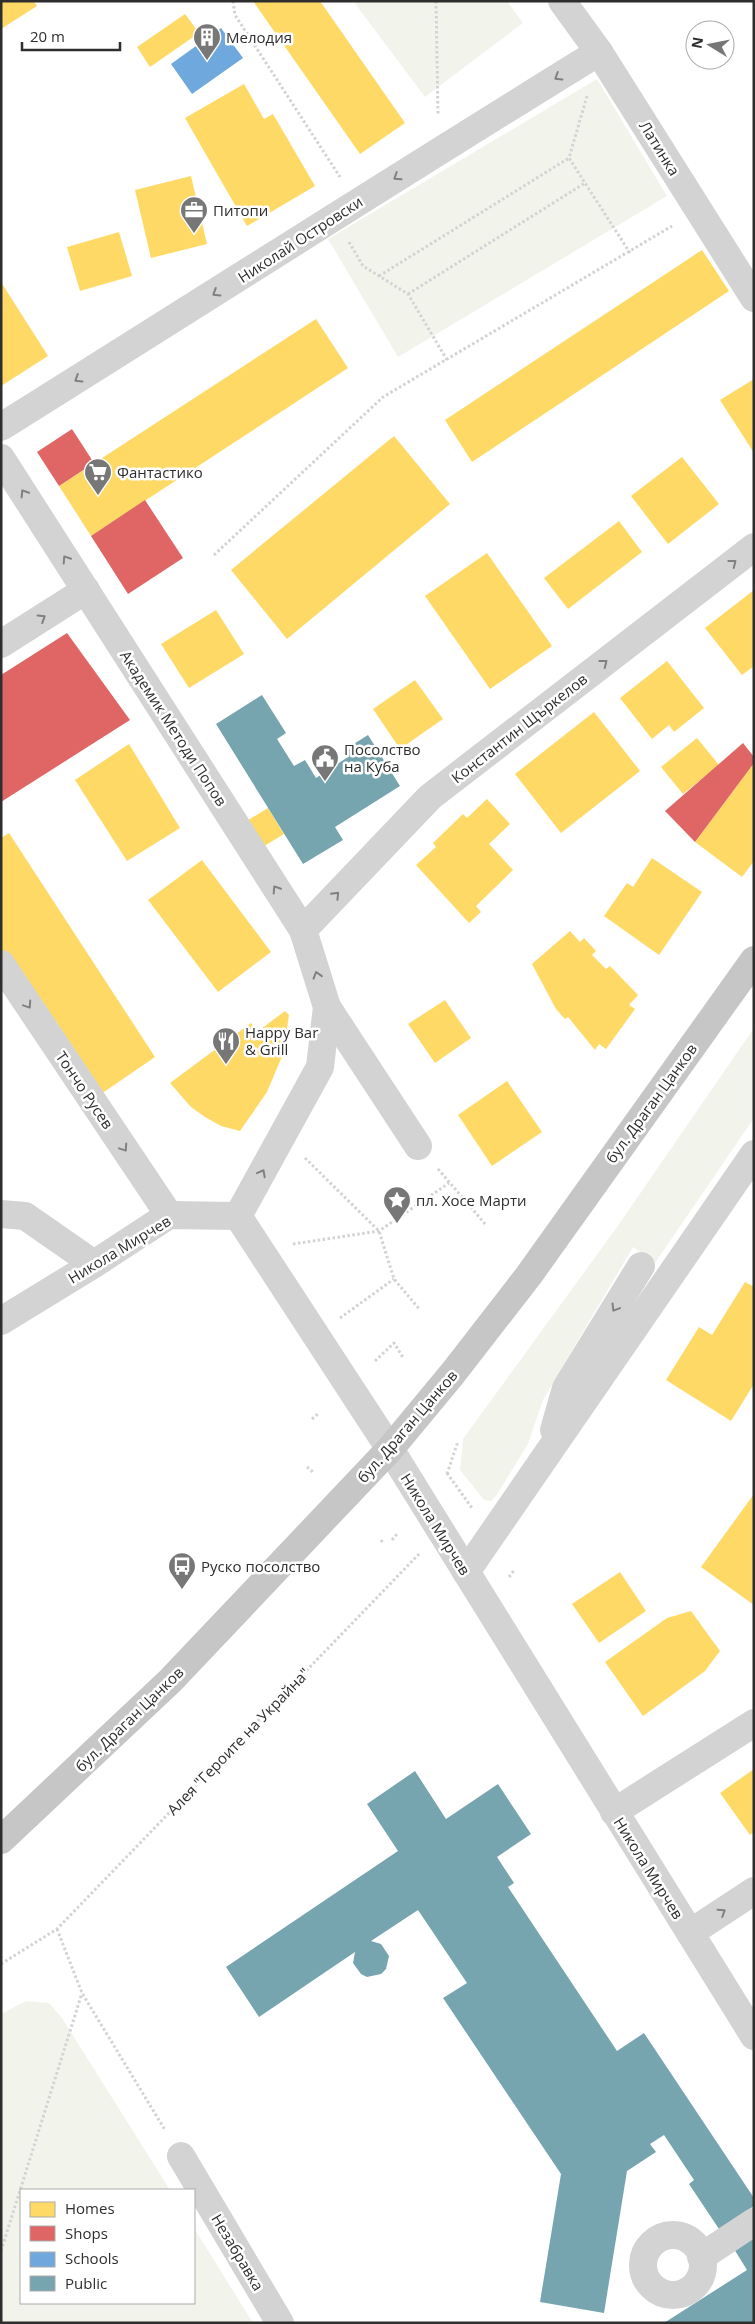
<svg xmlns="http://www.w3.org/2000/svg" width="755" height="2324" font-family="'Open Sans',sans-serif">
<rect width="100%" height="100%" fill="#fff"/>
<g fill="#f2f4ec">
<polygon points="353,1 507,1 523,23 425,97"/>
<polygon points="597,79 667,196 398,357 328,239"/>
<polygon points="754,1028 754,1118 655,1263 633,1247 543,1400 528,1444 496,1496 491,1501 484,1500 460,1470 463,1439 617,1227"/>
<polygon points="26,2001 49,2003 62,2018 170,2190 21,2190 21,2303 194,2303 194,2228 253,2323 1,2323 1,2014"/>
</g>
<g fill="#ffd966">
<polygon points="1,1 34,1 37,6 1,29"/>
<polygon points="253,1 320,1 405,123 360,154"/>
<polygon points="185,14 199,33 150,67 137,47"/>
<polygon points="244,84 264,119 273,114 315,186 247,226 185,118"/>
<polygon points="191,176 207,244 151,258 135,190"/>
<polygon points="119,232 132,276 80,291 67,247"/>
<polygon points="702,250 729,291 472,462 445,420"/>
<polygon points="1,282 48,356 1,386"/>
<polygon points="316,319 348,368 91,536 59,486"/>
<polygon points="754,379 754,453 720,400"/>
<polygon points="394,436 450,504 287,639 231,570"/>
<polygon points="682,457 719,504 668,544 631,496"/>
<polygon points="619,521 642,552 568,609 544,578"/>
<polygon points="487,553 552,646 490,689 425,596"/>
<polygon points="754,590 754,666 742,675 705,628"/>
<polygon points="216,610 244,654 189,688 161,644"/>
<polygon points="667,661 704,708 674,732 669,725 652,739 620,698"/>
<polygon points="415,680 443,719 400,749 373,709"/>
<polygon points="594,712 640,771 561,833 515,774"/>
<polygon points="697,738 719,765 683,794 661,767"/>
<polygon points="129,744 180,828 127,861 75,780"/>
<polygon points="754,763 754,861 742,877 695,842"/>
<polygon points="487,799 510,824 489,844 513,870 476,906 481,912 469,923 416,865 436,847 433,843 463,814 467,818"/>
<polygon points="268,808 284,834 261,848 245,822"/>
<polygon points="9,833 155,1057 98,1096 1,953 1,838"/>
<polygon points="652,858 702,892 659,955 604,916 627,883 633,887"/>
<polygon points="202,860 271,952 218,992 148,900"/>
<polygon points="570,931 580,942 584,938 596,951 592,955 606,969 610,966 638,995 629,1005 635,1009 606,1049 599,1044 595,1050 568,1017 565,1019 556,1009 532,964"/>
<polygon points="445,1000 471,1038 435,1063 408,1024"/>
<polygon points="285,1011 289,1015 283,1054 267,1092 240,1131 221,1126 205,1117 191,1107 170,1083 251,1023 257,1032"/>
<polygon points="507,1081 542,1132 492,1166 458,1115"/>
<polygon points="745,1282 754,1287 754,1384 731,1421 666,1380 699,1327 712,1335"/>
<polygon points="754,1494 754,1605 701,1567"/>
<polygon points="620,1572 646,1611 599,1643 572,1604"/>
<polygon points="691,1611 720,1651 705,1671 643,1716 605,1662 667,1618"/>
<polygon points="754,1769 754,1832 750,1835 720,1793"/>
</g>
<g fill="#e06666">
<polygon points="72,429 94,463 59,486 37,452"/>
<polygon points="145,500 183,558 128,594 91,536"/>
<polygon points="67,633 130,720 1,802 1,675"/>
<polygon points="743,743 754,757 754,763 695,842 665,811"/>
</g>
<polygon fill="#6fa8dc" points="221,28 243,58 192,94 171,64"/>
<g fill="#76a5af">
<polygon points="262,695 286,733 277,739 294,766 305,760 316,778 348,757 344,750 368,735 400,786 335,827 343,840 303,864 216,724"/>
<polygon points="415,1771 446,1819 498,1784 531,1834 497,1857 514,1883 508,1887 617,2051 644,2033 754,2198 754,2206 719,2229 689,2184 694,2180 664,2135 650,2144 656,2152 627,2171 604,2313 540,2302 561,2174 443,1998 467,1983 418,1910 371,1941 381,1944 389,1956 386,1969 381,1974 367,1977 361,1974 353,1963 355,1952 259,2017 226,1967 398,1851 367,1804"/>
<polygon points="754,2236 754,2323 664,2323 747,2270 734,2249"/>
</g>
<g fill="none" stroke-linecap="round" stroke-linejoin="round">
<g stroke="#d3d3d3" stroke-width="3" stroke-dasharray="2.5 2.5" stroke-linecap="butt">
<polyline points="233,1 235,15 340,177"/>
<polyline points="436,1 438,116"/>
<polyline points="587,96 569,158 630,253"/>
<polyline points="349,242 363,266 408,294 447,360"/>
<polyline points="379,276 569,158"/>
<polyline points="408,294 585,183"/>
<polyline points="214,555 383,397 672,226"/>
<polyline points="305,1158 379,1231 394,1279 420,1310"/>
<polyline points="438,1169 486,1225"/>
<polyline points="293,1244 379,1231 449,1183"/>
<polyline points="340,1318 394,1279"/>
<polyline points="375,1361 394,1343 404,1359"/>
<polyline points="312,1419 319,1413"/>
<polyline points="307,1467 314,1473"/>
<polyline points="447,1473 472,1508"/>
<polyline points="447,1474 457,1444 456,1442"/>
<polyline points="381,1540 383,1543"/>
<polyline points="392,1540 397,1534"/>
<polyline points="509,1577 515,1569"/>
<polyline points="57,1929 82,1993 165,2130"/>
<polyline points="1,1964 57,1929 419,1554"/>
<polyline points="1,2251 82,1993"/>
</g>
<g stroke="#d3d3d3" stroke-width="28">
<polyline points="562,1 599,52 754,298"/>
<path d="M1,427C201,302 399,175 599,52"/>
<polyline points="1,458 303,930 327,1007 320,1067 238,1216"/>
<polyline points="1,644 86,590"/>
<polyline points="303,930 430,797 754,547"/>
<polyline points="1,964 169,1215"/>
<polyline points="327,1007 418,1146"/>
<polyline points="1,1214 25,1216 94,1264"/>
<polyline points="238,1216 390,1449 754,2036"/>
<polyline points="1,1321 94,1264 169,1215 238,1216"/>
<polyline points="554,1430 566,1388 641,1266"/>
<polyline points="466,1572 754,1154"/>
<polyline points="614,1812 754,1723"/>
<polyline points="690,1933 754,1891"/>
<polyline points="181,2156 280,2323"/>
<circle cx="673" cy="2265" r="30"/>
<polyline points="701,2257 754,2222"/>
</g>
<polyline stroke="#c6c6c6" stroke-width="28" points="1,1840 170,1681 390,1449 453,1373 529,1275 754,960"/>
</g>
<defs><path id="oneway-chevron" d="M-2-3.5L2.5 0L-2 3.5" fill="none" stroke-width="1.6" stroke-linecap="round" stroke-linejoin="round" transform="scale(1.25)"/></defs>
<g stroke="#808080">
<use href="#oneway-chevron" transform="translate(558 77) rotate(148)"/>
<use href="#oneway-chevron" transform="translate(397 177) rotate(147)"/>
<use href="#oneway-chevron" transform="translate(216 293) rotate(148)"/>
<use href="#oneway-chevron" transform="translate(78 379) rotate(148)"/>
<use href="#oneway-chevron" transform="translate(24 493) rotate(-122)"/>
<use href="#oneway-chevron" transform="translate(66 559) rotate(-123)"/>
<use href="#oneway-chevron" transform="translate(733 563) rotate(-38)"/>
<use href="#oneway-chevron" transform="translate(42 618) rotate(-32)"/>
<use href="#oneway-chevron" transform="translate(604 663) rotate(-38)"/>
<use href="#oneway-chevron" transform="translate(276 889) rotate(-123)"/>
<use href="#oneway-chevron" transform="translate(336 895) rotate(-46)"/>
<use href="#oneway-chevron" transform="translate(317 975) rotate(-107)"/>
<use href="#oneway-chevron" transform="translate(28 1005) rotate(56)"/>
<use href="#oneway-chevron" transform="translate(124 1148) rotate(56)"/>
<use href="#oneway-chevron" transform="translate(262 1173) rotate(-62)"/>
<use href="#oneway-chevron" transform="translate(615 1308) rotate(121)"/>
<use href="#oneway-chevron" transform="translate(722 1912) rotate(-33)"/>
</g>
<defs>
<g id="building-pin" transform="scale(1.4375)"><path d="M0 17L-7.5 6A9.5 9.5 0 1 1 7.5 6Z" fill="#777" stroke="#fff"/><path d="M-4-6H4V6H1V3H-1V6H-4ZM-2.5-4.3h1.7v1.8h-1.7ZM.8-4.3h1.7v1.8H.8ZM-2.5-1h1.7V.8h-1.7ZM.8-1h1.7V.8H.8Z" fill="#fff"/></g>
<g id="office-pin" transform="scale(1.4375)"><path d="M0 17L-7.5 6A9.5 9.5 0 1 1 7.5 6Z" fill="#777" stroke="#fff"/><path d="M-6-3h4V-5.5h4V-3h4V5H-6ZM-1-4.5V-3h2v-1.5ZM-6 0V1H6V0Z" fill="#fff"/></g>
<g id="supermarket-pin" transform="scale(1.4375)"><path d="M0 17L-7.5 6A9.5 9.5 0 1 1 7.5 6Z" fill="#777" stroke="#fff"/><path d="M-6-5.5h2.5l.6 2H6L4.5 2H-2.5L-4.4-4H-6ZM-1.5 3.2a1.3 1.3 0 1 0 .1 0ZM3 3.2a1.3 1.3 0 1 0 .1 0Z" fill="#fff"/></g>
<g id="civic-pin" transform="scale(1.4375)"><path d="M0 17L-7.5 6A9.5 9.5 0 1 1 7.5 6Z" fill="#777" stroke="#fff"/><path d="M-.6-6.5H3V-4.5H.6V-3L4-1V1h2V6H-6V1h2V-1L-.6-3ZM-1.2 2.5V6h2.4V2.5Z" fill="#fff"/></g>
<g id="restaurant-pin" transform="scale(1.4375)"><path d="M0 17L-7.5 6A9.5 9.5 0 1 1 7.5 6Z" fill="#777" stroke="#fff"/><path d="M-5-6h1v4h1v-4h1v4h1v-4h1v5L-1.5 .5V6h-2V.5L-5-1ZM5-6V6H3V1.5H1.5Q1.5-4 5-6Z" fill="#fff"/></g>
<g id="sight-pin" transform="scale(1.4375)"><path d="M0 17L-7.5 6A9.5 9.5 0 1 1 7.5 6Z" fill="#777" stroke="#fff"/><path d="M0-6L1.8-2.2L6-1.7L2.9 1.2L3.7 5.4L0 3.3L-3.7 5.4L-2.9 1.2L-6-1.7L-1.8-2.2Z" fill="#fff"/></g>
<g id="bus-pin" transform="scale(1.4375)"><path d="M0 17L-7.5 6A9.5 9.5 0 1 1 7.5 6Z" fill="#777" stroke="#fff"/><path d="M-5-6H5V4H4V6H2V4H-2V6H-4V4H-5ZM-3.5-4V0h7V-4ZM-3.5 1.2v1.5H-2V1.2ZM2 1.2v1.5H3.5V1.2Z" fill="#fff"/></g>
</defs>
<g fill-rule="evenodd">
<use href="#building-pin" x="207" y="37"/>
<use href="#office-pin" x="194" y="210"/>
<use href="#supermarket-pin" x="98" y="472"/>
<use href="#civic-pin" x="325" y="758"/>
<use href="#restaurant-pin" x="226" y="1041"/>
<use href="#sight-pin" x="397" y="1200"/>
<use href="#bus-pin" x="182" y="1566"/>
</g>
<g text-anchor="middle" dominant-baseline="central" stroke-width="5" stroke-linejoin="round" paint-order="stroke">
<g font-size="15" fill="#2e2e2e" stroke="#fff" text-anchor="start">
<text x="226" y="37">Мелодия</text>
<text x="213" y="210">Питопи</text>
<text x="117" y="472">Фантастико</text>
<text x="344" y="749">Посолство<tspan x="344" dy="17">на Куба</tspan></text>
<text x="245" y="1032">Happy Bar<tspan x="245" dy="17">&amp; Grill</tspan></text>
<text x="416" y="1200">пл. Хосе Марти</text>
<text x="201" y="1566">Руско посолство</text>
</g>
<g font-size="15" fill="#2e2e2e" stroke="#fff">
<text transform="translate(660 148) rotate(58)">Латинка</text>
<text transform="translate(300 239) rotate(-33)">Николай Островски</text>
<text transform="translate(174 728) rotate(57)">Академик Методи Попов</text>
<text transform="translate(519 728) rotate(-38)">Константин Щъркелов</text>
<text transform="translate(85 1090) rotate(56)">Тончо Русев</text>
<text transform="translate(651 1103) rotate(-54)">бул. Драган Цанков</text>
<text transform="translate(119 1249) rotate(-31)">Никола Мирчев</text>
<text transform="translate(407 1426) rotate(-49)">бул. Драган Цанков</text>
<text transform="translate(436 1524) rotate(58)">Никола Мирчев</text>
<text transform="translate(129 1719) rotate(-44)">бул. Драган Цанков</text>
<text transform="translate(238 1741) rotate(-46)">Алея "Героите на Украйна"</text>
<text transform="translate(649 1868) rotate(58)">Никола Мирчев</text>
<text transform="translate(238 2252) rotate(59)">Незабравка</text>
</g>
</g>
<rect width="755" height="2324" fill="none" stroke="#2e2e2e" stroke-width="5"/>
<rect x="20" y="2189" width="175" height="115" fill="#ffffff" stroke="#ababab"/>
<rect x="30" y="2202" width="25" height="15" fill="#ffd966" stroke="#ababab"/>
<text x="65" y="2214" font-size="15" fill="#2e2e2e">Homes</text>
<rect x="30" y="2226" width="25" height="15" fill="#e06666" stroke="#ababab"/>
<text x="65" y="2239" font-size="15" fill="#2e2e2e">Shops</text>
<rect x="30" y="2252" width="25" height="15" fill="#6fa8dc" stroke="#ababab"/>
<text x="65" y="2264" font-size="15" fill="#2e2e2e">Schools</text>
<rect x="30" y="2276" width="25" height="15" fill="#76a5af" stroke="#ababab"/>
<text x="65" y="2289" font-size="15" fill="#2e2e2e">Public</text>
<g transform="translate(710 45) rotate(280)"><circle r="24" fill="#ffffff" stroke="#ababab"/>
<path d="M0-4L9 19L0 12L-9 19Z" fill="#777777"/>
<text y="-8" font-size="14" font-weight="bold" text-anchor="middle" fill="#2e2e2e">N</text>
</g>
<path d="M22 42v8h98v-8" fill="none" stroke="#2e2e2e" stroke-width="2.5"/>
<text x="30" y="42" font-size="15" fill="#2e2e2e" stroke="#ffffff" stroke-width="4" paint-order="stroke">20 m</text>
</svg>
